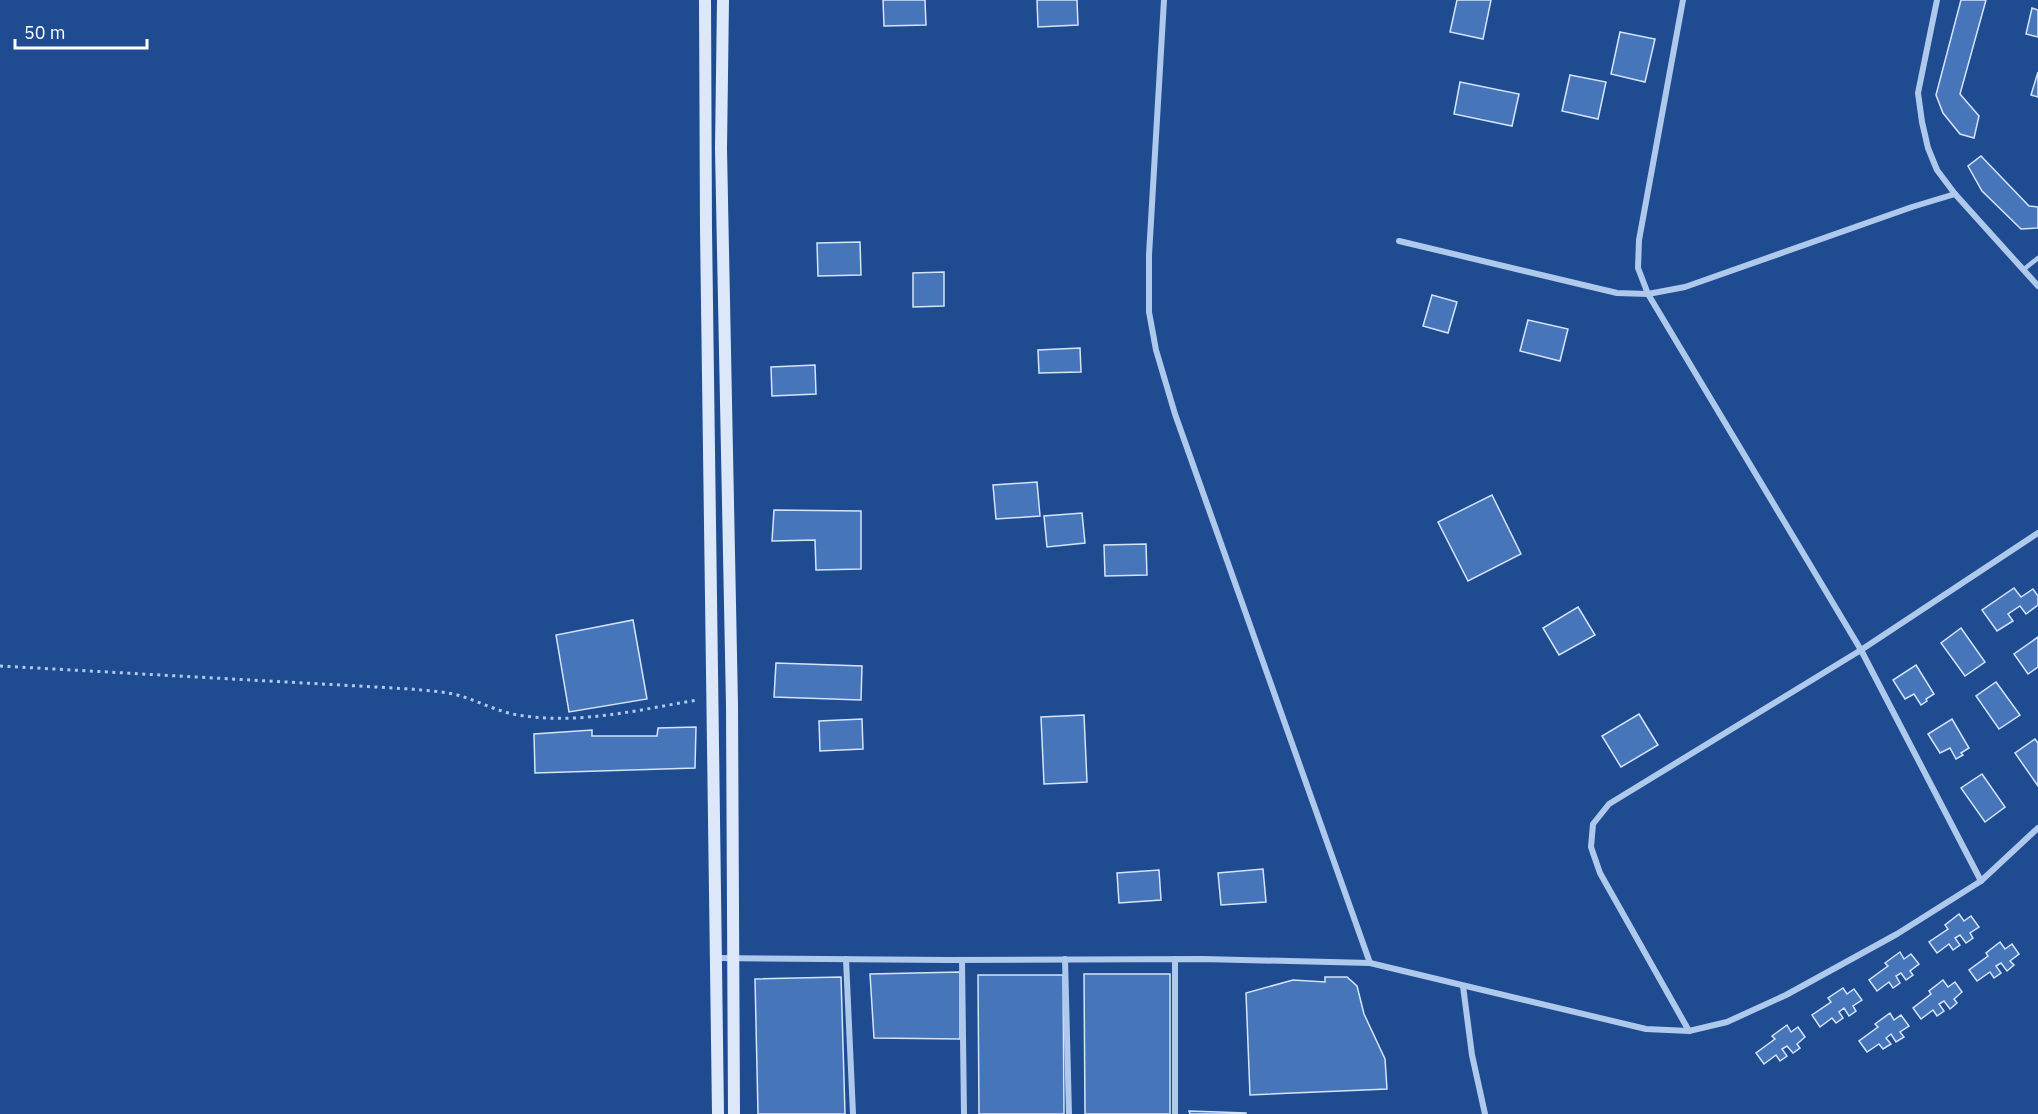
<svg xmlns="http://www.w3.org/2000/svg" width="2038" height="1114" font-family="'IBM Plex Sans',sans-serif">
<rect width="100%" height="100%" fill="#1f4c91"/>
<g fill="#4775b9" stroke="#d5e4fa" stroke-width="1.5">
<polygon points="883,0 925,0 926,25 884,26"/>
<polygon points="1037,0 1077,0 1078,25 1038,27"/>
<polygon points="1457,0 1491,0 1483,39 1450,32"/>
<polygon points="1961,0 1986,0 1960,94 1979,116 1974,138 1960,134 1943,113 1936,95"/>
<polygon points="2032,8 2038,10 2038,37 2026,34"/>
<polygon points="1620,32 1655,39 1645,82 1611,74"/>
<polygon points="2038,72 2038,97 2031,95"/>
<polygon points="1570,75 1606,82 1598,119 1562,111"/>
<polygon points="1460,82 1519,94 1512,126 1454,114"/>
<polygon points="1981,156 2029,206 2038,207 2038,228 2021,229 1982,191 1968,166"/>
<polygon points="860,242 861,275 818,276 817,243"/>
<polygon points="944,272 944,306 913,307 913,273"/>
<polygon points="1432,295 1457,302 1448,333 1423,326"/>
<polygon points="1528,320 1568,329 1560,361 1520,351"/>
<polygon points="1080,348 1081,372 1039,373 1038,350"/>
<polygon points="815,365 816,394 772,396 771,367"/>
<polygon points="1037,482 1040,516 996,519 993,485"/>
<polygon points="1492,495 1521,554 1468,581 1438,522"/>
<polygon points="774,510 861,511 861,569 816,570 815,540 772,541"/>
<polygon points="1082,513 1085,543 1047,547 1044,516"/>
<polygon points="1146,544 1147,575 1105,576 1104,545"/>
<polygon points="2014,588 2021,597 2033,589 2038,596 2038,605 2026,614 2020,606 2008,614 2013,621 1997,631 1982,610"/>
<polygon points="1578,607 1595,635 1559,655 1543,628"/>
<polygon points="633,620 647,699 569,712 556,635"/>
<polygon points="1961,628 1985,662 1965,676 1941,643"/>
<polygon points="2038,637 2038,667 2028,674 2014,654"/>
<polygon points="776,663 862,666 861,700 774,697"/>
<polygon points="1916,665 1934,694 1926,699 1927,701 1921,705 1914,694 1905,699 1893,680"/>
<polygon points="1996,682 2020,715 1999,729 1976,696"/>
<polygon points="1639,714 1658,745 1621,767 1602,736"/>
<polygon points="1084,715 1087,782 1044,784 1041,717"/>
<polygon points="862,719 863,749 820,751 819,721"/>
<polygon points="1952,719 1969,748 1961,753 1963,755 1956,759 1950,748 1940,753 1928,734"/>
<polygon points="696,727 695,768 535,773 534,734 592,730 592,736 657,736 658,728"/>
<polygon points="2035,739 2038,743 2038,786 2015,753"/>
<polygon points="1982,774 2005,807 1985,822 1961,788"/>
<polygon points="1263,869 1266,902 1221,905 1218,873"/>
<polygon points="1159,870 1161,900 1119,903 1117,873"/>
<polygon points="1959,914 1964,921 1971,916 1979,927 1970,933 1973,938 1966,943 1960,935 1955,938 1960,945 1953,950 1949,944 1937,953 1929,942 1948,929 1945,925"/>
<polygon points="2000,942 2005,949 2012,944 2019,954 2010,961 2014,965 2007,971 2001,963 1996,966 2001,973 1994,978 1990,972 1977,981 1969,970 1988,956 1986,953"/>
<polygon points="1900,952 1904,959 1911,954 1919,964 1910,971 1913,975 1906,980 1901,973 1896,976 1900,983 1893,988 1889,982 1877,991 1869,980 1888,966 1885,963"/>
<polygon points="960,972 960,1039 874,1038 870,974"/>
<polygon points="1084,974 1170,974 1170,1114 1085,1114"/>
<polygon points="978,975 1063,975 1064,1114 979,1114"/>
<polygon points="841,977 845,1114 758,1114 755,979"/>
<polygon points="1325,977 1347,977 1357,986 1364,1014 1385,1059 1387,1089 1250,1095 1246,993 1293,980 1325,982"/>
<polygon points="1943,980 1948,987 1955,982 1962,992 1954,999 1957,1003 1950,1009 1944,1001 1939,1004 1944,1011 1937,1016 1933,1010 1921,1019 1913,1008 1931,994 1929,991"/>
<polygon points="1843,988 1847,994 1854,989 1862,1000 1853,1006 1856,1011 1849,1016 1844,1008 1839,1012 1843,1018 1836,1023 1832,1018 1820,1027 1812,1015 1831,1002 1828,998"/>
<polygon points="1890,1013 1894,1020 1901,1015 1909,1026 1900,1032 1904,1037 1896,1042 1891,1034 1886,1038 1891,1044 1883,1049 1879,1044 1867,1052 1859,1041 1878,1027 1875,1024"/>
<polygon points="1787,1025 1791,1032 1798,1027 1805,1037 1797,1044 1800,1048 1793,1053 1787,1046 1782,1049 1787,1056 1780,1061 1776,1055 1764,1064 1756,1053 1775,1039 1772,1036"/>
<polygon points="1189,1111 1246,1113 1246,1114 1190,1114"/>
</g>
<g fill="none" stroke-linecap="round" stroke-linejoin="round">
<path stroke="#afc9ed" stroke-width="3" stroke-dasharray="3 4.5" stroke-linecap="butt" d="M0,666L411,689C427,691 445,691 461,696C480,702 499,712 518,715C578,725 638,710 697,700"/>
<polyline stroke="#afc9ed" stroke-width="4.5" points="2023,270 2038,258"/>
<g stroke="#afc9ed" stroke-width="6">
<polyline points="1164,0 1149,255 1149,312 1156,350 1175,414 1370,963"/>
<polyline points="1683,0 1639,240 1638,268 1648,294 1861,650 1981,881"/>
<polyline points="1937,0 1918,93 1922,122 1928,148 1937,170 1955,194 2038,286"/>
<polyline points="1399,241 1617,293 1648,294 1685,287 1912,207 1955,194"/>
<polyline points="716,958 948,960 1203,959 1370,963 1646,1029 1689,1031 1727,1022 1786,995 1897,934 1981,881 2038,828"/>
<polyline points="846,959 853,1114"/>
<polyline points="1065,959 1069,1114"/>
<polyline points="962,960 964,1114"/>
<polyline points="1463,986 1472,1055 1485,1114"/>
<polyline points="1689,1031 1600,873 1591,847 1593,824 1609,804 1861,650 2038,533"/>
<polyline points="1175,1114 1175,959"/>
</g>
<g stroke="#dce8fa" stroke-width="12">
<polyline points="705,0 706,229 718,1114"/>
<polyline points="723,0 721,149 732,705 734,1114"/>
</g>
</g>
<path d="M15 39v9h132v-9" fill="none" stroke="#ffffff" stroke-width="3"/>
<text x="24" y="39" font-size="18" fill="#ffffff" stroke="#1f4c91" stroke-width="4.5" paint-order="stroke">50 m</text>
</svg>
